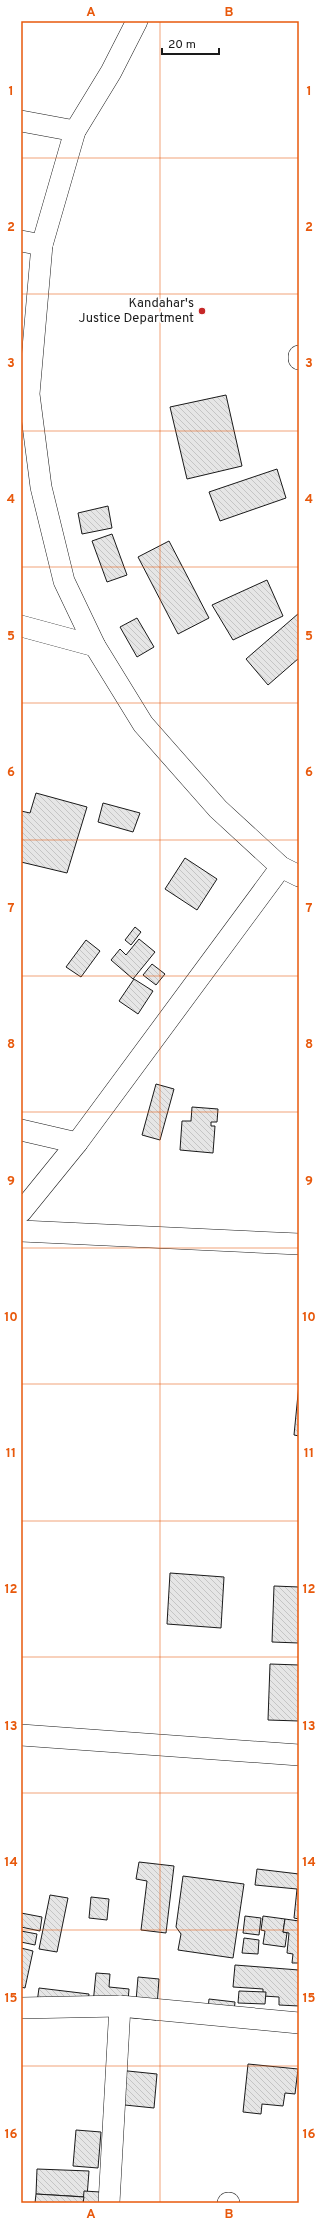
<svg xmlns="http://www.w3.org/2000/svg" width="320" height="2224" font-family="Overpass,sans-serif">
<defs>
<pattern id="building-back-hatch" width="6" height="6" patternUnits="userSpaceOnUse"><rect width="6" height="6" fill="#e6e6e6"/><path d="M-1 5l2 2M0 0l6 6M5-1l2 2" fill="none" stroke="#c5c5c5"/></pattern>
</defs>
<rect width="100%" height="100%" fill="#fff"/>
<g fill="url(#building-back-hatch)" stroke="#1a1a1a">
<polygon points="226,395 242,466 187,479 170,407"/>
<polygon points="277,469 286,498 220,521 209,492"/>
<polygon points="108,506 112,528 82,534 78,513"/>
<polygon points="112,534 127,575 107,582 92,541"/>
<polygon points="169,541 209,618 178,634 138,557"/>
<polygon points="267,580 283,616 233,640 212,605"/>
<polygon points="299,613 299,658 268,685 246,659"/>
<polygon points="137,618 154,647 137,657 120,627"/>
<polygon points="36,793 87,807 67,873 21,862 21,811 30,813"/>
<polygon points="103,803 140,813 133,832 98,822"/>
<polygon points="185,858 217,879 197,910 165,889"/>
<polygon points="135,927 141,932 131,945 125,940"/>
<polygon points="139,939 155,952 133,979 111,960 120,949 126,955"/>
<polygon points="86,940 100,951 81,977 66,967"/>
<polygon points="152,964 165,974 156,985 143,975"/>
<polygon points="134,979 153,991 138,1014 119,1001"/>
<polygon points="156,1084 174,1089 160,1140 142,1135"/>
<polygon points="192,1107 218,1109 217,1122 211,1122 211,1126 215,1126 213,1153 180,1150 182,1121 191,1121"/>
<polygon points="299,1384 299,1436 294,1435"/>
<polygon points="170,1573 224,1577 221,1628 167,1624"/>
<polygon points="274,1586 299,1587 299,1643 272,1642"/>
<polygon points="270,1664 299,1665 299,1721 268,1720"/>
<polygon points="139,1862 174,1866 166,1933 141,1930 147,1881 136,1879"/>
<polygon points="257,1869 299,1874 299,1919 294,1918 297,1889 255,1885"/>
<polygon points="183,1876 244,1884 233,1958 178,1950 181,1934 176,1927"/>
<polygon points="50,1895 68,1898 57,1952 39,1949"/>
<polygon points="91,1897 109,1899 107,1920 89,1918"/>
<polygon points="21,1913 42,1917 40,1931 21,1927"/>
<polygon points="245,1916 261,1918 259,1935 243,1933"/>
<polygon points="263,1916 285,1919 283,1932 287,1933 285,1947 263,1944 265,1931 261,1930"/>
<polygon points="285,1919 299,1921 299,1963 292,1963 293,1954 287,1953 289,1933 283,1932"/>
<polygon points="21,1931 37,1934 35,1945 21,1942"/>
<polygon points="244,1938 259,1940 258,1954 242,1953"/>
<polygon points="21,1948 33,1951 25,1988 21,1987"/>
<polygon points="235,1965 299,1970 299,2006 279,2005 279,1997 263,1996 263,1989 233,1987"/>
<polygon points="96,1973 110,1974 109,1987 129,1989 128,2001 136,2001 138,1977 159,1979 156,2020 92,2014"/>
<polygon points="39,1988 89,1994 86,2016 36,2010"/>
<polygon points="239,1991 266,1992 265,2004 238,2003"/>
<polygon points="209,1999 235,2002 233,2022 207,2019"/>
<polygon points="248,2064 298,2069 295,2094 285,2093 283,2106 262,2104 261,2114 243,2112"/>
<polygon points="118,2070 157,2074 154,2108 115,2104"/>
<polygon points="76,2130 101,2132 98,2168 73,2166"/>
<polygon points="37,2169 89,2171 87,2197 36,2194"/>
<polygon points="84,2191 100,2192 100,2203 83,2203"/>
<polygon points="36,2194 84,2197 83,2203 35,2203"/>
</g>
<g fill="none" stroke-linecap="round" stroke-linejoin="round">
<g stroke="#1a1a1a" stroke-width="22">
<g id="minor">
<polyline points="137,21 111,72 75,131 42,245 29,394 41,487 64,581 95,646 143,724 218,809 281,867 299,876"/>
<polyline points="21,121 75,131"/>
<polyline points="21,241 42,245"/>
<polyline points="299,356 299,359"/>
<polyline points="21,626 95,646"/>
<polyline points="21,1130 77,1143"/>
<polyline points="21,1212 77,1143 281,867"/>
<polyline points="21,1231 299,1244"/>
<polyline points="21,1735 299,1755"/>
<polyline points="21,2008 120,2006 299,2023"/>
<polyline points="109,2203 120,2006"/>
<polyline points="228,2203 229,2203"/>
</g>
</g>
<use href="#minor" stroke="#fff" stroke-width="21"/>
</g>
<path fill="none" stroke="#e8590c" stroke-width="1" stroke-opacity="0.55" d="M160,21V2203M21,158H299M21,294H299M21,431H299M21,567H299M21,703H299M21,840H299M21,976H299M21,1112H299M21,1248H299M21,1384H299M21,1521H299M21,1657H299M21,1793H299M21,1930H299M21,2066H299"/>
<circle fill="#c62828" stroke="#fff" stroke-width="1.5" cx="202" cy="311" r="4"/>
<g text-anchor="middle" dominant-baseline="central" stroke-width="3" stroke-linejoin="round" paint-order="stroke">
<g font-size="13" fill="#1a1a1a" stroke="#fff" text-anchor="end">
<text x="194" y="304">Kandahar's<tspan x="194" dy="15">Justice Department</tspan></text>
</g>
</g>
<rect width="320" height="2224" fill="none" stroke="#ffffff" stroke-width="44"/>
<path d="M162 48v6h57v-6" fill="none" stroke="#1a1a1a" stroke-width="2"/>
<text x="168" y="48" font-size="12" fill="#1a1a1a" stroke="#ffffff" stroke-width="3" paint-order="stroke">20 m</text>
<rect x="22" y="22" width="276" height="2180" fill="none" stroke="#e8590c" stroke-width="1.5"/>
<g font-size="13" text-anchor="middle" font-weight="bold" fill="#e8590c">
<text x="91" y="16">A</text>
<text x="229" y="16">B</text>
<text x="11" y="95">1</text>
<text x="309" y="95">1</text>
<text x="11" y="231">2</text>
<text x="309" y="231">2</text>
<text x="11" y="367">3</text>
<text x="309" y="367">3</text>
<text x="11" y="503">4</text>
<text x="309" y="503">4</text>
<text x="11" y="640">5</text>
<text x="309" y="640">5</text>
<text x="11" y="776">6</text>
<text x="309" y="776">6</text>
<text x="11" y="912">7</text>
<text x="309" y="912">7</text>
<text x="11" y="1048">8</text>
<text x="309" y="1048">8</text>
<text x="11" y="1185">9</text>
<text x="309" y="1185">9</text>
<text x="11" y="1321">10</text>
<text x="309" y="1321">10</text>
<text x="11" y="1457">11</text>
<text x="309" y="1457">11</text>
<text x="11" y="1593">12</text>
<text x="309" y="1593">12</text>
<text x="11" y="1730">13</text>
<text x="309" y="1730">13</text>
<text x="11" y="1866">14</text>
<text x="309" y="1866">14</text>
<text x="11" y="2002">15</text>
<text x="309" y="2002">15</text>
<text x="11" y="2138">16</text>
<text x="309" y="2138">16</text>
<text x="91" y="2218">A</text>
<text x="229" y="2218">B</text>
</g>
</svg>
